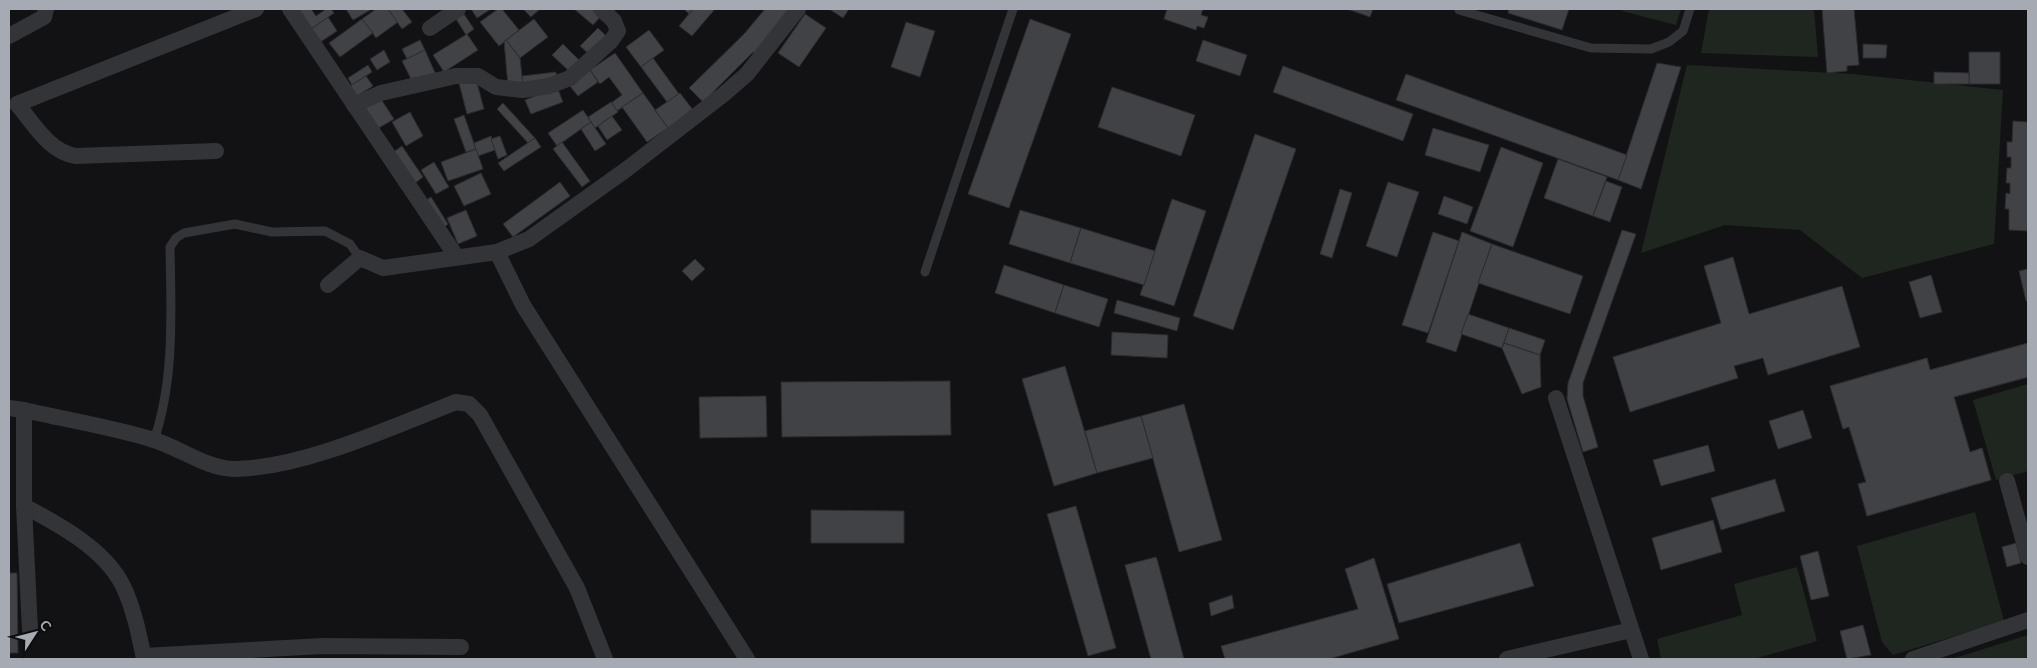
<svg xmlns="http://www.w3.org/2000/svg" width="2037" height="668" font-family="'Nunito Sans',sans-serif">
<rect width="100%" height="100%" fill="#121214"/>
<g fill="#1f261f">
<polygon points="1623,9 1681,9 1676,25 1622,11"/>
<polygon points="1709,9 1814,9 1818,57 1701,53"/>
<polygon points="1687,65 1853,74 2003,90 1994,244 1862,278 1800,230 1725,225 1641,253"/>
<polygon points="2028,384 2028,471 1996,480 1973,400"/>
<polygon points="1975,512 2004,621 1893,655 1882,642 1857,546"/>
<polygon points="1797,567 1817,641 1754,659 1661,659 1657,639 1742,615 1734,584"/>
<polygon points="2028,635 2028,657 2021,659 1952,659"/>
</g>
<g fill="#414246" stroke="#2c2c2f" fill-rule="evenodd">
<polygon points="295,9 311,9 316,16 326,9 331,9 334,13 310,30"/>
<polygon points="346,9 372,9 353,20"/>
<polygon points="376,9 388,9 398,22 376,38 362,19"/>
<polygon points="388,9 402,9 412,22 402,29"/>
<polygon points="471,9 491,9 477,18"/>
<polygon points="498,9 502,9 519,30 499,46 480,22"/>
<polygon points="523,9 540,9 531,17"/>
<polygon points="574,9 594,9 602,15 593,25"/>
<polygon points="684,9 693,9 689,14"/>
<polygon points="693,9 715,9 692,36 679,26"/>
<polygon points="765,9 791,9 755,54 753,52 703,102 689,88 744,34"/>
<polygon points="829,9 849,9 843,18"/>
<polygon points="1167,9 1203,9 1201,15 1208,17 1204,28 1197,26 1196,30 1164,19"/>
<polygon points="1347,9 1373,9 1370,17"/>
<polygon points="1509,9 1569,9 1562,30 1508,13"/>
<polygon points="1822,9 1854,9 1859,65 1847,66 1847,71 1827,73"/>
<polygon points="464,14 474,29 466,35 456,19"/>
<polygon points="805,14 826,28 799,67 778,53"/>
<polygon points="328,17 337,31 319,43 310,30"/>
<polygon points="362,19 373,33 340,57 329,43"/>
<polygon points="534,19 548,37 520,58 506,40"/>
<polygon points="1030,19 1071,34 1009,208 968,194"/>
<polygon points="906,22 935,31 920,77 891,67"/>
<polygon points="598,28 606,36 589,54 580,46"/>
<polygon points="649,30 664,50 641,67 626,47"/>
<polygon points="467,34 478,50 444,72 433,55"/>
<polygon points="420,40 425,50 407,59 402,49"/>
<polygon points="506,40 520,58 523,85 508,86 504,41"/>
<polygon points="1203,40 1247,55 1240,76 1196,61"/>
<polygon points="563,44 581,62 571,73 552,55"/>
<polygon points="1863,44 1887,45 1886,58 1863,58"/>
<polygon points="384,50 390,62 377,70 370,59"/>
<polygon points="425,50 436,75 414,85 402,61"/>
<rect x="1969" y="52" width="31" height="32"/>
<polygon points="615,53 643,93 617,111 611,103 622,95 609,77 600,84 590,70"/>
<polygon points="653,58 679,94 667,102 641,67"/>
<polygon points="1657,63 1681,67 1641,189 1618,180"/>
<polygon points="368,65 372,72 352,85 348,78"/>
<polygon points="1283,66 1413,114 1403,141 1273,92"/>
<polygon points="590,70 598,82 578,96 569,85"/>
<polygon points="556,72 557,81 523,85 522,76"/>
<polygon points="1934,72 1969,73 1969,84 1934,84"/>
<polygon points="1406,74 1627,155 1618,180 1396,100"/>
<polygon points="366,76 373,86 357,96 350,86"/>
<polygon points="476,79 484,109 467,114 459,83"/>
<polygon points="557,87 563,102 531,114 525,100"/>
<polygon points="1112,87 1195,115 1181,156 1098,127"/>
<polygon points="643,93 668,128 647,142 622,107"/>
<polygon points="680,93 693,110 668,128 655,110"/>
<polygon points="379,96 394,119 377,129 363,107"/>
<polygon points="611,102 618,112 595,128 588,117"/>
<polygon points="503,103 535,138 528,143 497,109"/>
<polygon points="583,110 591,122 557,146 548,133"/>
<polygon points="410,112 423,136 406,146 392,122"/>
<polygon points="464,115 476,149 466,152 454,119"/>
<polygon points="612,116 622,130 607,140 598,126"/>
<polygon points="2013,121 2028,122 2028,231 2009,230 2009,209 2005,209 2006,193 2010,194 2010,183 2006,183 2007,168 2011,168 2011,157 2007,157 2007,142 2012,142"/>
<polygon points="591,122 606,144 595,151 581,129"/>
<polygon points="1433,128 1489,145 1480,172 1425,155"/>
<polygon points="1255,134 1296,149 1233,330 1193,316"/>
<polygon points="491,136 495,150 478,156 474,143"/>
<polygon points="500,136 507,155 498,159 491,139"/>
<polygon points="535,138 541,147 504,171 498,163"/>
<polygon points="562,142 590,181 582,187 553,149"/>
<polygon points="402,146 423,177 414,184 392,153"/>
<polygon points="1501,147 1543,163 1513,247 1470,231"/>
<polygon points="476,149 483,169 448,181 441,162"/>
<polygon points="1558,159 1607,177 1593,216 1544,198"/>
<polygon points="434,162 449,187 436,194 421,170"/>
<polygon points="481,173 491,194 464,206 454,186"/>
<polygon points="1606,181 1622,187 1610,222 1593,216"/>
<polygon points="560,182 570,196 513,237 503,224"/>
<polygon points="1388,182 1419,192 1397,257 1366,246"/>
<polygon points="1340,189 1352,193 1332,258 1320,254"/>
<polygon points="1444,196 1473,207 1467,224 1438,214"/>
<polygon points="431,197 448,224 443,228 425,201"/>
<polygon points="1172,199 1206,211 1174,306 1140,295"/>
<polygon points="466,210 477,236 458,244 447,218"/>
<polygon points="1020,210 1081,228 1070,263 1009,244"/>
<polygon points="1081,228 1155,251 1144,285 1070,263"/>
<polygon points="1622,230 1636,234 1583,383 1583,396 1598,447 1583,452 1567,399 1568,383"/>
<polygon points="1433,232 1459,241 1428,333 1402,325"/>
<polygon points="1462,232 1492,244 1456,352 1426,342"/>
<polygon points="1492,244 1583,276 1570,314 1478,283"/>
<polygon points="1733,257 1749,314 1842,286 1860,347 1768,375 1763,358 1734,366 1738,378 1630,412 1613,357 1721,323 1704,266"/>
<polygon points="695,259 705,269 692,281 682,271"/>
<polygon points="1004,265 1064,285 1055,313 995,293"/>
<polygon points="2028,269 2028,300 2026,301 2019,271"/>
<polygon points="1931,275 1942,312 1920,318 1909,282"/>
<polygon points="1064,285 1108,299 1099,327 1055,313"/>
<polygon points="1117,300 1180,318 1177,331 1114,313"/>
<polygon points="1468,314 1509,328 1502,348 1461,334"/>
<polygon points="1509,328 1545,340 1540,355 1504,343"/>
<polygon points="1112,332 1168,335 1167,358 1111,355"/>
<polygon points="1504,343 1540,355 1541,387 1522,394 1502,348"/>
<path d="M2028,343V377L1954,397L1970,452L1982,448L1991,480L1867,516L1858,484L1866,482L1849,427L1843,429L1830,386L1927,358L1930,370ZM1915,408L1931,463L1898,473L1881,418Z"/>
<polygon points="2028,343 2028,377 1954,397 1970,452 1982,448 1991,480 1867,516 1858,484 1866,482 1849,427 1843,429 1830,386 1927,358 1930,370"/>
<polygon points="1065,366 1097,473 1054,486 1022,379"/>
<polygon points="950,381 951,435 782,437 781,382"/>
<polygon points="766,396 767,437 700,438 699,397"/>
<polygon points="1184,404 1222,540 1179,552 1141,416"/>
<polygon points="1803,410 1812,438 1778,449 1769,421"/>
<polygon points="1141,416 1153,458 1097,473 1085,431"/>
<polygon points="1708,445 1715,471 1661,486 1653,460"/>
<polygon points="1775,479 1785,511 1721,530 1711,498"/>
<polygon points="1076,506 1116,648 1088,656 1047,514"/>
<polygon points="811,510 904,511 904,543 811,543"/>
<polygon points="1713,520 1722,552 1661,570 1652,538"/>
<polygon points="1520,543 1534,586 1399,623 1387,584"/>
<polygon points="2016,543 2021,563 2007,567 2002,547"/>
<polygon points="1818,551 1829,596 1811,600 1800,556"/>
<polygon points="1156,557 1157,559 1184,659 1151,659 1125,565"/>
<polygon points="1374,558 1399,639 1329,659 1225,659 1221,646 1358,609 1345,569"/>
<polygon points="9,573 17,573 18,653 9,653"/>
<polygon points="1232,595 1234,608 1211,616 1209,603"/>
<polygon points="1863,625 1871,655 1847,659 1840,631"/>
</g>
<g fill="none" stroke-linecap="round" stroke-linejoin="round">
<g stroke="#333438" stroke-width="9">
<polyline points="1459,10 1591,48 1651,49 1669,42 1683,31 1690,9"/>
<polyline points="925,272 1013,9"/>
<path d="M154,440C175,379 171,310 170,247L176,238L184,233L235,224L272,232L325,231L350,244L360,258"/>
</g>
<g stroke="#333438" stroke-width="16">
<polyline points="290,9 456,256"/>
<polyline points="430,28 458,9"/>
<polyline points="9,36 44,17 46,9"/>
<polyline points="354,105 381,93 456,76 478,76 496,87 522,90 549,86 570,78 611,41 618,31 614,21 601,9"/>
<path d="M216,151L76,156C49,152 34,124 17,104L256,9"/>
<polyline points="497,252 523,305 747,659"/>
<polyline points="328,285 360,258 383,268 497,252 529,239 627,169 724,94 747,74 798,9"/>
<polyline points="1556,398 1641,659"/>
<path d="M9,408L24,410C67,420 112,427 154,440C180,448 207,469 235,469C303,468 392,427 456,402L469,404L480,415L577,588L605,659"/>
<polyline points="24,410 24,506 30,630"/>
<polyline points="2007,481 2028,557"/>
<path d="M24,506C58,524 105,549 123,586C134,609 139,634 144,659"/>
<polyline points="144,656 322,646 461,647"/>
<polyline points="1507,659 1631,630"/>
<polyline points="1913,659 2028,620"/>
</g>
</g>
<rect width="2037" height="668" fill="none" stroke="#a5aab3" stroke-width="20"/>
<g transform="translate(35 633) rotate(54)" stroke="#0d0d0e" stroke-width="4" paint-order="stroke">
<path d="M0-4L9 19L0 12L-9 19Z" fill="#a5aab3"/>
<text y="-8" font-size="14" font-weight="bold" text-anchor="middle" fill="#a5aab3">С</text>
</g>
</svg>
